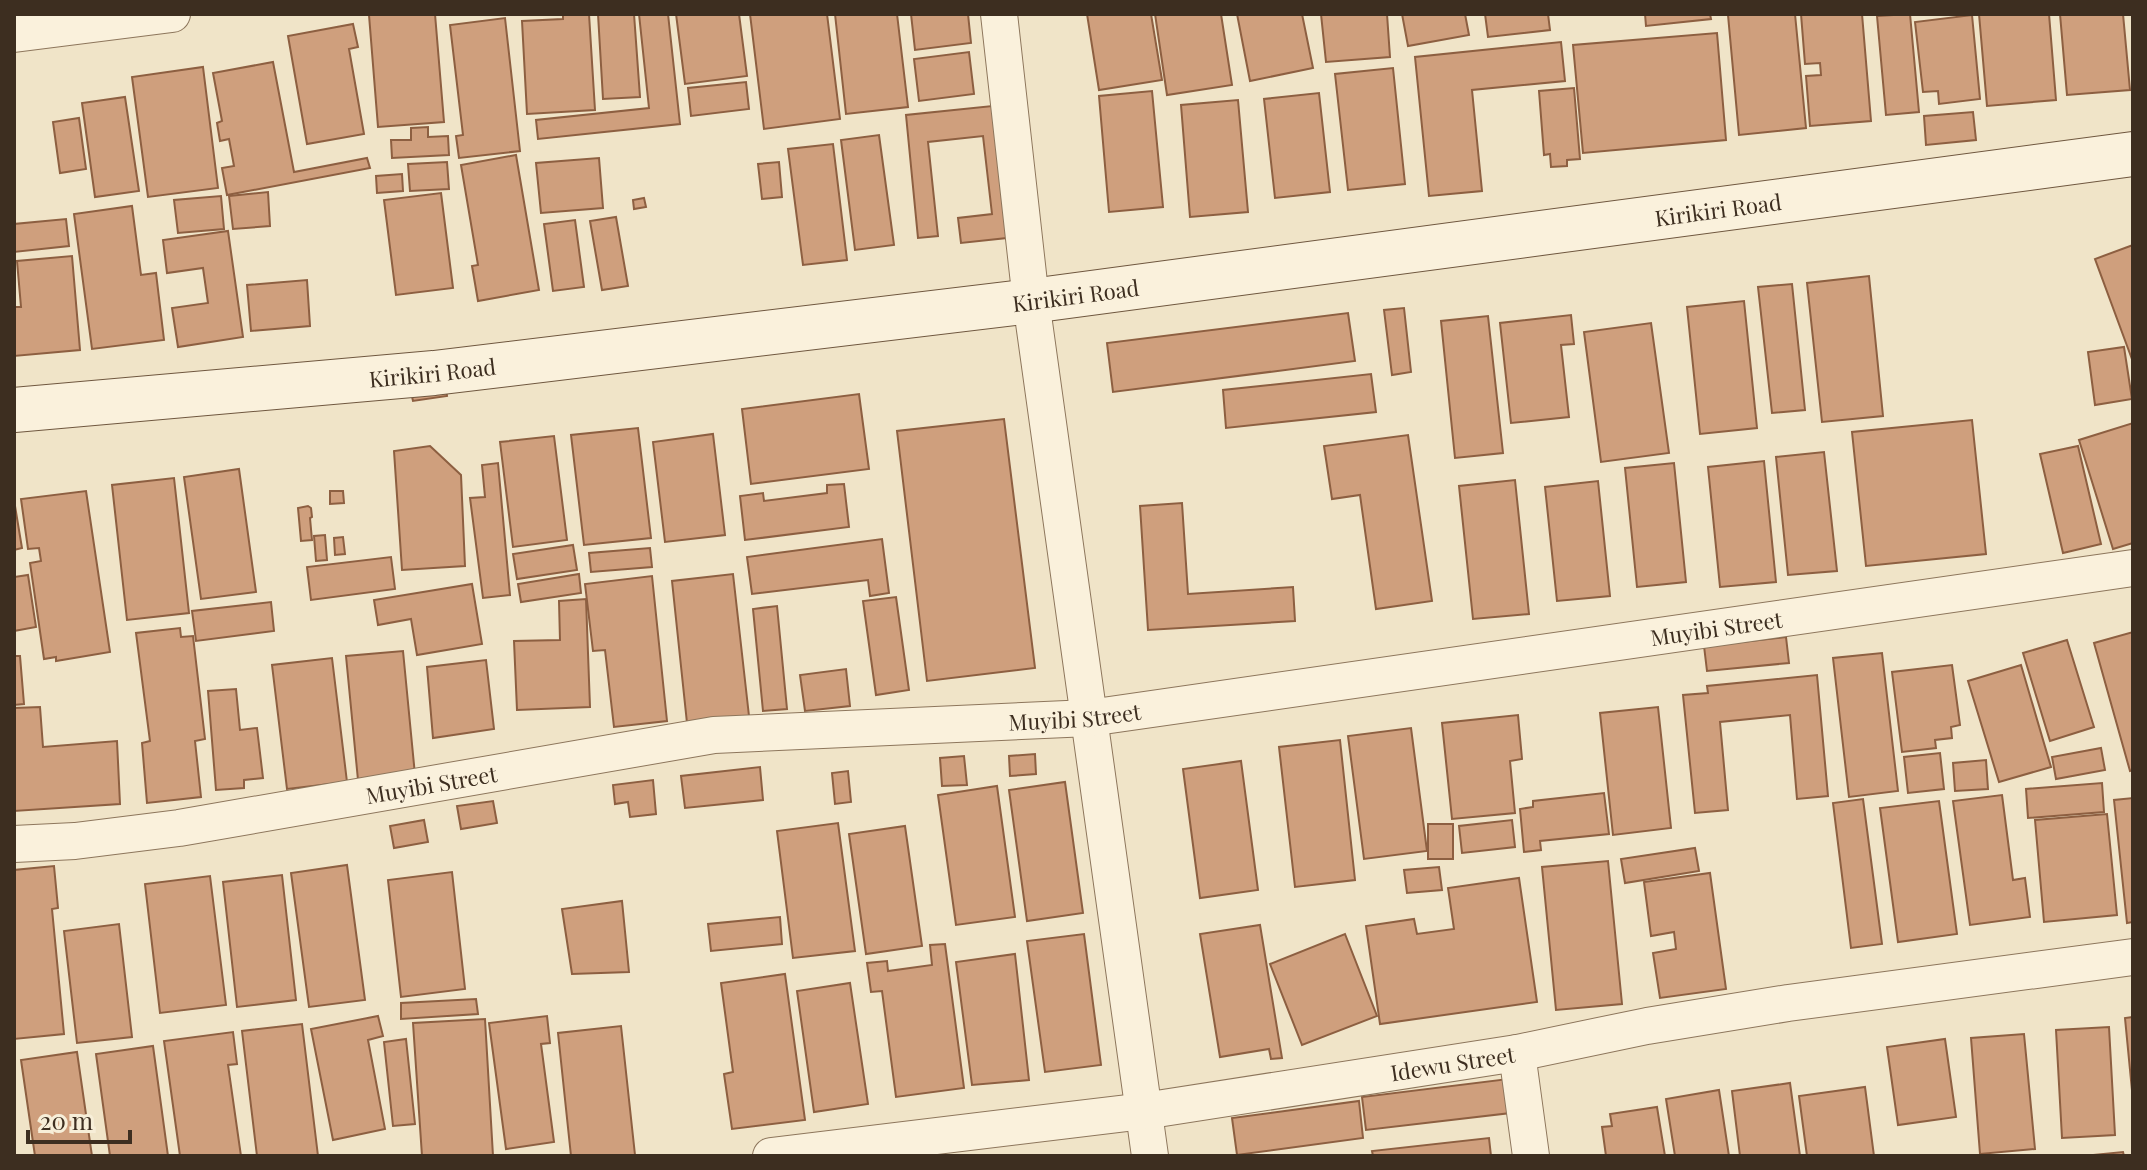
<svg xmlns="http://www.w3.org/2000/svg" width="2147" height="1170" font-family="'Playfair Display',serif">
<rect width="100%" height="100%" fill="#f0e4c8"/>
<g fill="#cf9f7d" stroke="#8d5f41" stroke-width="2">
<polygon points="435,14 444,122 378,127 369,15"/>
<polygon points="563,14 589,14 595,110 527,114 522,21 563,19"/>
<polygon points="598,14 634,14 640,97 603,99"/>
<polygon points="639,14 668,14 680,124 538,139 536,120 649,108"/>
<polygon points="676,14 739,14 747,76 685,84"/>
<polygon points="750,14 827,14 840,119 764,129"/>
<polygon points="835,14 897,14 908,107 846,114"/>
<polygon points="911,14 968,14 971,43 915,50"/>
<polygon points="1087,14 1151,14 1162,80 1099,90"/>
<polygon points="1155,14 1221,14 1232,85 1167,95"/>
<polygon points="1237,14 1302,14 1313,68 1250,81"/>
<polygon points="1321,14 1387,14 1390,57 1326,62"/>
<polygon points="1402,14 1465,14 1469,35 1408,46"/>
<polygon points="1485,14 1548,14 1550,30 1488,37"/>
<polygon points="1645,14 1710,14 1711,19 1646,26"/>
<polygon points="1795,14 1806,128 1739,135 1728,15"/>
<polygon points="1801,14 1862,14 1871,121 1810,126 1806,76 1821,75 1820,63 1805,64"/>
<polygon points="1910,14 1919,112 1886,115 1877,16"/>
<polygon points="1979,14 2049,14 2056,100 1987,106"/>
<polygon points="2060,14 2123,14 2130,90 2067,95"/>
<polygon points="1972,15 1980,99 1939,104 1938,91 1923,92 1915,22"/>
<polygon points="505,18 520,151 459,158 456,136 463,135 450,25"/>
<polygon points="353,24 358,47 349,49 364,134 307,144 288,36"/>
<polygon points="1717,33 1726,140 1583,153 1573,45"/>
<polygon points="1561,42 1565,81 1472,90 1482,191 1429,196 1415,57"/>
<polygon points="969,52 974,94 919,101 914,59"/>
<polygon points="273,62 294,172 367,158 370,168 227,195 222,168 234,166 229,139 220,141 217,123 222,121 213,73"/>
<polygon points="203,67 218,188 148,197 132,77"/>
<polygon points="1393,68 1405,184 1348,190 1335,74"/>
<polygon points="746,82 749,109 691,116 688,88"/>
<polygon points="1574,88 1580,159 1567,160 1567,166 1551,167 1550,154 1544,155 1539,91"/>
<polygon points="1152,91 1163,207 1109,212 1099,96"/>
<polygon points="1319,93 1330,192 1275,198 1264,99"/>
<polygon points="125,97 139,191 95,197 82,103"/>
<polygon points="1238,100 1248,212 1190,217 1181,105"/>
<polygon points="1002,105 1016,237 961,243 958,218 992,214 983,136 928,142 938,236 918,238 906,115"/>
<polygon points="1973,112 1976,140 1926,145 1924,116"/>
<polygon points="79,118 86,169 60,173 53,122"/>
<polygon points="428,127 428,137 448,136 449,155 392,158 391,140 411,140 411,128"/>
<polygon points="879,135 894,245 855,250 841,140"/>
<polygon points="833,144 847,260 803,265 788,149"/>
<polygon points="516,155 539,290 478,301 472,266 478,265 461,165"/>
<polygon points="599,158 603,208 541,213 536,163"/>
<polygon points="447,162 449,189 410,191 408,164"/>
<polygon points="779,162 782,197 762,199 758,164"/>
<polygon points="402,174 403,191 377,193 376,176"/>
<polygon points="268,192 270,226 233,229 229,196"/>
<polygon points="441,193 453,288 396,295 384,200"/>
<polygon points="221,196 224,229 178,233 174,200"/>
<polygon points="644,198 646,207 634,209 633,200"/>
<polygon points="132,206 141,275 156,273 164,340 92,349 74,214"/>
<polygon points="616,217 628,286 602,290 590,221"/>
<polygon points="66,219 69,246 14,252 14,224"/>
<polygon points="575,220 584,287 553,291 544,224"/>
<polygon points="228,231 243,337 178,347 172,308 208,303 203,268 167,273 163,240"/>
<polygon points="2133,245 2133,362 2095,259"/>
<polygon points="72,256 80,350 14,356 14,307 21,307 17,261"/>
<polygon points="1869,276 1883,416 1822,422 1807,283"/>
<polygon points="307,280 310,326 251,331 247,285"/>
<polygon points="1792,284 1805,410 1772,413 1758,287"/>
<polygon points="1744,301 1757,428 1700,434 1687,307"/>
<polygon points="1404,308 1411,372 1392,375 1384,310"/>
<polygon points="1348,313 1355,361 1113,392 1107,343"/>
<polygon points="1571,315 1574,344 1561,345 1569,417 1511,423 1500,323"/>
<polygon points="1488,316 1503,453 1455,458 1441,321"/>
<polygon points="1651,323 1669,453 1601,462 1584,332"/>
<polygon points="2124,347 2132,399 2095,405 2088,352"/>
<polygon points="1371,374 1376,412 1226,428 1223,390"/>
<polygon points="445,382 447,396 413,401 410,388"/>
<polygon points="859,394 869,469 751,484 742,409"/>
<polygon points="1004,419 1035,668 927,681 897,431"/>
<polygon points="1972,420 1986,554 1866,566 1852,432"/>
<polygon points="2133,423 2133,543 2113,549 2079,440"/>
<polygon points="638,428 651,538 584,545 571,435"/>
<polygon points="713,434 725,535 665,542 653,442"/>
<polygon points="1408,435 1432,601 1376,609 1360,495 1332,499 1324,446"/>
<polygon points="554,436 567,540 513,547 500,442"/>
<polygon points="430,446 461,475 465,566 402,570 394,451"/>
<polygon points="2078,446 2101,544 2063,553 2040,454"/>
<polygon points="1824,452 1837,571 1788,575 1776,457"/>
<polygon points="1764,461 1776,582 1720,587 1708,467"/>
<polygon points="498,463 510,595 483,598 470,498 485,497 482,465"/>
<polygon points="1674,463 1686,582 1637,587 1625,468"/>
<polygon points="239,469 256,592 201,599 184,477"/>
<polygon points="174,478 189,613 127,620 112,485"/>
<polygon points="1515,480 1529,614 1473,619 1459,486"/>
<polygon points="1598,481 1610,596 1557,601 1545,487"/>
<polygon points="844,484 849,527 745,540 740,496 763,493 764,501 827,493 827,485"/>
<polygon points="86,491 110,652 56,661 56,657 44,659 30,563 41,561 39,548 28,549 21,499"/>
<polygon points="330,491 343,491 344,503 330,504"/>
<polygon points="14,500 22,548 14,550"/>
<polygon points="1182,503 1188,594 1293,587 1295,621 1148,630 1140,506"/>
<polygon points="308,506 311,508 312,517 310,518 312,540 301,541 298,508"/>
<polygon points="325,535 327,560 316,561 314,536"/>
<polygon points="343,537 345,554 335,555 334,538"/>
<polygon points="882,539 889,593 870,596 868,580 752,594 747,557"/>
<polygon points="573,545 577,570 517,579 513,554"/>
<polygon points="650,548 652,567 591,572 589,553"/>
<polygon points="391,557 395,589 311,600 307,567"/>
<polygon points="579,574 581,593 521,602 518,584"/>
<polygon points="733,574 749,716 687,723 672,581"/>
<polygon points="28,575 36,627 14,631 14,577"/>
<polygon points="652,576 667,721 614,727 605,650 593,651 585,584"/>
<polygon points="472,584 482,644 417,655 411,619 378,625 374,600"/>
<polygon points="896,597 909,690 876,695 863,601"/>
<polygon points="586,599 590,707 517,710 514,641 560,640 559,601"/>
<polygon points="271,602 274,631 196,641 192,611"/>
<polygon points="777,606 787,709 763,711 753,609"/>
<polygon points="180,628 181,637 193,636 205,739 195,741 201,797 147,803 142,743 150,741 136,633"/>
<polygon points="2133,632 2133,770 2130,771 2094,643"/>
<polygon points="1786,637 1789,663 1707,671 1704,646"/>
<polygon points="2067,640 2094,727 2050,741 2023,653"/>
<polygon points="403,651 415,775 358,780 346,656"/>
<polygon points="1882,653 1898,791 1849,797 1833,658"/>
<polygon points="14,656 20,656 24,704 14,705"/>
<polygon points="332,658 347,782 287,789 272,665"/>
<polygon points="486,660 494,729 433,738 427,667"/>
<polygon points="1952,665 1960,725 1951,727 1952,738 1935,740 1936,748 1902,752 1892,672"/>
<polygon points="2021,665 2051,767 1999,782 1968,681"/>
<polygon points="846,669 850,706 805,711 800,675"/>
<polygon points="1817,675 1828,796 1797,799 1790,715 1720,722 1728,810 1695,813 1683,695 1708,693 1707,686"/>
<polygon points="236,689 240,730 257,728 263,778 244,780 244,788 216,790 208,691"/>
<polygon points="40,707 43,747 117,741 120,804 14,811 14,708"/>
<polygon points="1658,707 1671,828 1613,835 1600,713"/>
<polygon points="1518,715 1522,759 1510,761 1515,813 1452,819 1442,723"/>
<polygon points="1411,728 1427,851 1364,859 1348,736"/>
<polygon points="1340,740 1355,880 1295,887 1279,747"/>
<polygon points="2101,748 2105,770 2056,779 2052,757"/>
<polygon points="1940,753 1944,789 1908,793 1904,757"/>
<polygon points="1035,754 1036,774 1010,776 1009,756"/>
<polygon points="964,756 967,785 942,786 940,758"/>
<polygon points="1986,760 1988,789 1955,791 1953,763"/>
<polygon points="1241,761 1258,890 1200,898 1183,769"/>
<polygon points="760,767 763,800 685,808 681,776"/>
<polygon points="848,771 851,802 835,804 832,773"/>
<polygon points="653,780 656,814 630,817 628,802 615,804 613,785"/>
<polygon points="1065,782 1083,913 1027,921 1009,790"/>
<polygon points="2102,783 2104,812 2028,818 2026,789"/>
<polygon points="997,786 1015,917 956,925 938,795"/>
<polygon points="1604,793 1609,834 1540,841 1541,850 1524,852 1520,809 1533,807 1533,801"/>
<polygon points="2002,795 2013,880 2025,878 2030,917 1970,925 1953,801"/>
<polygon points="2133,798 2133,922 2127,923 2114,800"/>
<polygon points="1863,799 1882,944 1851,948 1833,803"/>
<polygon points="493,801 497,823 461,829 457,806"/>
<polygon points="1939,801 1957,934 1898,942 1880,808"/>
<polygon points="2107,814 2117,915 2044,922 2035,820"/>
<polygon points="424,820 428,842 394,848 390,826"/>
<polygon points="1512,820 1515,847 1462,853 1459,826"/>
<polygon points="838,823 855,951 793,958 777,831"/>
<rect x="1428" y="824" width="25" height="35"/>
<polygon points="905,826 922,946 866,954 849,834"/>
<polygon points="1695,848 1699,871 1625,883 1621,859"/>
<polygon points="1608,861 1622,1004 1556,1010 1542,867"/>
<polygon points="347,865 365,1000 309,1007 291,873"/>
<polygon points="54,866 58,908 52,909 64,1034 14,1039 14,870"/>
<polygon points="1439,867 1442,890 1407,893 1404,870"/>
<polygon points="452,872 465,989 401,997 388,880"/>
<polygon points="1710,873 1726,989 1660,998 1653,953 1676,949 1674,932 1651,936 1644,882"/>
<polygon points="282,875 296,1000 237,1007 223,882"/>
<polygon points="210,876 226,1005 160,1013 145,884"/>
<polygon points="1519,878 1537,1002 1380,1024 1366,926 1414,919 1417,934 1454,929 1448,888"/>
<polygon points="622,901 629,972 572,974 562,909"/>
<polygon points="780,917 782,944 711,951 708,924"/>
<polygon points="119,924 132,1037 77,1043 64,931"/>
<polygon points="1260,925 1282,1058 1271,1059 1269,1049 1220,1057 1200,934"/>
<polygon points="1084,934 1101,1065 1045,1072 1027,941"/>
<polygon points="1345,934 1377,1016 1302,1045 1270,964"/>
<polygon points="945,944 964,1088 896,1097 882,991 871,992 867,963 887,961 888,971 932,965 930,945"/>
<polygon points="1015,954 1029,1080 972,1085 956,962"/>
<polygon points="785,974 805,1120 732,1129 724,1074 733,1072 721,983"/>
<polygon points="850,983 868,1104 814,1112 797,991"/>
<polygon points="476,999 478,1014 401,1019 401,1003"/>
<polygon points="378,1016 383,1036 368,1040 385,1129 333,1140 311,1029"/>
<polygon points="547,1016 550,1043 541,1044 554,1142 506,1149 489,1023"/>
<polygon points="2133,1017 2133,1101 2125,1018"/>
<polygon points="485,1019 493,1156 422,1156 413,1023"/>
<polygon points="302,1024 318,1156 257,1156 242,1031"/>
<polygon points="621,1026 635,1155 571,1156 558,1033"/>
<polygon points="2109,1027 2115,1135 2062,1138 2056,1030"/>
<polygon points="233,1032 237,1064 228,1065 241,1156 180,1156 164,1041"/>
<polygon points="2024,1034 2035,1149 1980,1154 1971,1038"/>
<polygon points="406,1039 415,1124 393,1126 384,1042"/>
<polygon points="1945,1039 1956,1117 1898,1125 1887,1047"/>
<polygon points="153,1046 168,1156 110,1156 96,1054"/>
<polygon points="77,1052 92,1156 35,1156 21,1060"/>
<polygon points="1516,1078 1519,1112 1366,1130 1362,1097"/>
<polygon points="1790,1083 1800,1156 1740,1156 1732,1091"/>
<polygon points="1865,1087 1874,1156 1807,1156 1799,1096"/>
<polygon points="1719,1090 1729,1156 1675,1156 1666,1099"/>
<polygon points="1359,1101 1363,1138 1237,1155 1232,1118"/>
<polygon points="1657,1107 1665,1156 1606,1156 1602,1127 1612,1126 1610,1114"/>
<polygon points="1489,1138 1491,1156 1373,1156 1372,1151"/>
<polygon points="2123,1152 2124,1156 2083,1156"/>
</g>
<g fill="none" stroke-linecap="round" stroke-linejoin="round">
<g stroke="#8d765c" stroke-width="38">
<g id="minor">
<polyline points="999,14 1031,301 1150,1156"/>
<polyline points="14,34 172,14"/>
<path id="s1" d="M14,844L75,841L179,828L714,735L1089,718L2133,568"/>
<polyline points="1517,1053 1531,1156"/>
<path id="s2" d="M771,1156L1144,1111L1517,1053L1647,1026L1788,1003L2133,957"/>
</g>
</g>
<g stroke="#6f573f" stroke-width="46">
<g id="secondary">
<path id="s3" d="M14,410L434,373L1031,301L2133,154"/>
</g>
</g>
<use href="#minor" stroke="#faf1dc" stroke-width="36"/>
<use href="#secondary" stroke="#faf1dc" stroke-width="44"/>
</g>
<g text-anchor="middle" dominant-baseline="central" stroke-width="6" stroke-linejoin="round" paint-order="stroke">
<g font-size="22" fill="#3d2e20" stroke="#f7eed8">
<text stroke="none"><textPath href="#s3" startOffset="1716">Kirikiri Road</textPath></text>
<text stroke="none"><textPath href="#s3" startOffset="1068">Kirikiri Road</textPath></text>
<text stroke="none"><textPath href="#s3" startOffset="420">Kirikiri Road</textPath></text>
<text stroke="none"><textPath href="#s1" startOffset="1718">Muyibi Street</textPath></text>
<text stroke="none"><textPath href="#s1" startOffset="1070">Muyibi Street</textPath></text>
<text stroke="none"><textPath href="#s1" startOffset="422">Muyibi Street</textPath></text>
<text stroke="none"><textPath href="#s2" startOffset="688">Idewu Street</textPath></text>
</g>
</g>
<rect width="2147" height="1170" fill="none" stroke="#3d2e20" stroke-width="32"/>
<path d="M28 1130v12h102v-12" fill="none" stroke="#3d2e20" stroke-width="4"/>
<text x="40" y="1130" font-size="24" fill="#3d2e20" stroke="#f7eed8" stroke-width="6" paint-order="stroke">20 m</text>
</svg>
